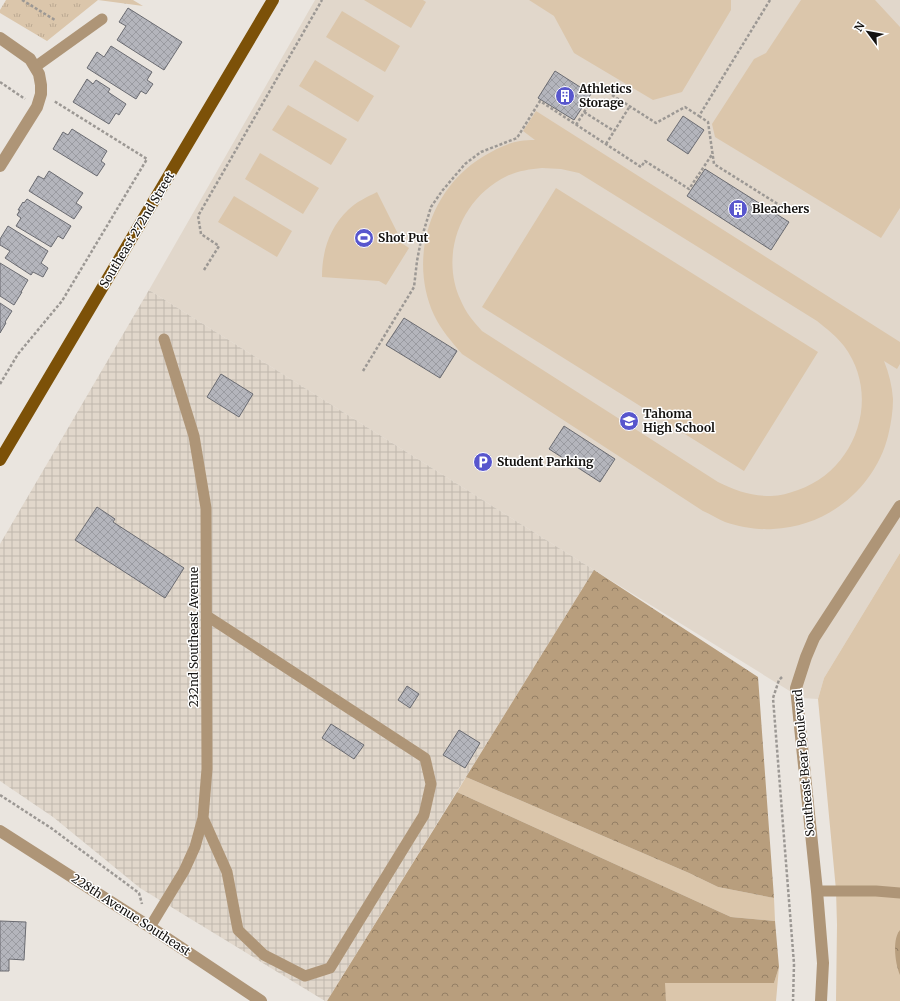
<svg xmlns="http://www.w3.org/2000/svg" width="900" height="1001" viewBox="0 0 900 1001" font-family="Merriweather,serif">
  <style>
    .built { fill: #e1d7cb }
    .industrial { fill: url(#industrial-grid) }
    .grass { fill: #dbc6ab; fill-rule: evenodd }
    .forest { fill: url(#forest-crowns) }
    .park { fill: url(#park-tufts) }
    .building { fill: url(#building-cross-hatch); stroke: #6a6b71 }
    .lines { fill: none; stroke-linecap: round; stroke-linejoin: round }
    .path { stroke: #9c9894; stroke-width: 2.5; stroke-dasharray: 3 2; stroke-linecap: butt }
    .lane { stroke: #ae9577; stroke-width: 11 }
    .street { stroke: #ae9577; stroke-width: 12 }
    .primary { stroke: #7c5108; stroke-width: 12 }
    .labels { text-anchor: middle; stroke-width: 3; stroke-linejoin: round; paint-order: stroke }
    .poi-label { font-size: 12px; font-weight: bold; fill: #141210; stroke: #fff; text-anchor: start }
    .street-label { font-size: 12px; fill: #141210; stroke: #fff }
  </style>
  <defs>
    <pattern id="industrial-grid" width="8" height="8" patternUnits="userSpaceOnUse"><rect width="8" height="8" fill="#e1d7cb"/><path d="M0 4h8M4 0v8" fill="none" stroke="#c0b8ad"/></pattern>
    <pattern id="forest-crowns" width="20" height="18" patternUnits="userSpaceOnUse"><rect width="20" height="18" fill="#b89e7d"/><path d="M2 6a3 3 0 1 1 6 0M12 15a3 3 0 1 1 6 0" fill="none" stroke="#947f65"/></pattern>
    <pattern id="park-tufts" width="24" height="20" patternUnits="userSpaceOnUse"><rect width="24" height="20" fill="#dbc6ab"/><path d="M3 7l-1-3M5 7V3M7 7l1-3M15 17l-1-3M17 17v-4M19 17l1-3" fill="none" stroke="#bba992"/></pattern>
    <pattern id="building-cross-hatch" width="8" height="8" patternUnits="userSpaceOnUse"><rect width="8" height="8" fill="#b4b5bc"/><path d="M0 0l8 8M0 8l8-8" fill="none" stroke="#9a9ba1"/></pattern>
  </defs>
  <rect width="100%" height="100%" fill="#eae5df"/>
  <path class="built" d="M315 0H900V553L824 678 818 699 801 698 594 570 149 290Z"/>
  <path class="industrial" d="M149 290 594 570 327 1001H325L140 888 53 817 0 781V544Z"/>
  <path class="grass" d="M364 0H423L426 2 411 28Z
    M529 0H731V10L682 92 653 100 574 53 554 16Z
    M801 0H875L900 27V208L881 238 715 137 712 124 754 59 766 53Z
    M342 11 400 46 385 72 326 37Z
    M315 60 374 96 358 122 299 86Z
    M288 105 347 139 331 165 272 130Z
    M536 111 900 342V364L897 369 884 361C889 373 892 386 893 399 893 411 891 424 888 436 875 488 827 527 773 529 757 530 740 527 725 522 718 519 710 514 703 511L462 354C452 342 441 330 434 315 408 258 430 188 484 156 494 150 507 143 520 141 525 140 530 140 535 140L523 131ZM542 168 561 169 579 173 817 321C827 329 836 336 844 346 882 397 856 470 798 490 789 493 780 496 771 496 751 496 736 491 718 482L482 331C474 322 466 313 461 301 439 255 461 198 507 176 518 171 530 169 542 168Z
    M260 153 319 188 303 214 245 179Z
    M556 188 818 352 744 471 482 307Z
    M377 192 403 244 409 248 386 285 379 281 322 277C322 252 329 228 348 210 356 202 367 197 377 192Z
    M234 196 292 231 277 257 218 222Z
    M900 553V1001H836L837 925 836 890 818 699 824 678Z
    M466 777 689 873 718 887 774 898 775 921 731 917 457 792Z
    M779 967 776 1001H666L664 983H774Z"/>
  <path class="forest" d="M594 570 758 677 774 898 718 887 689 873 466 777Z
    M457 792 731 917 775 921 779 967 774 983H665L666 1001H327Z
    M900 930V975C895 964 892 939 900 930Z"/>
  <path class="park" d="M6 0H133L143 6 98 0 47 41 0 13V10Z"/>
  <path class="building" d="M128 8 182 42 164 70 117 40 126 26 119 22Z
    M111 46 152 72 147 80 153 84 146 94 141 91 136 99 87 68 97 52 104 57Z
    M555 71 591 94 574 120 538 98Z
    M87 79 93 84 96 80 110 89 108 92 126 104 119 115 116 113 109 124 73 102Z
    M683 116 704 130 688 154 667 140Z
    M72 129 107 151 101 161 105 164 97 176 53 149 63 132 68 135Z
    M705 169 789 222 771 250 687 196Z
    M49 171 83 193 76 203 82 207 74 219 29 191 38 176 44 179Z
    M27 199 71 226 63 239 58 236 51 247 16 226 21 218 17 215 20 210H18L23 202 24 203Z
    M8 226 48 251 41 263 48 268 43 277 33 272 31 275 5 258 10 251 0 245V239Z
    M0 263 28 280 21 292H22L14 305 0 296Z
    M0 303 12 311 5 322 6 323 0 333Z
    M404 318 457 351 440 378 386 345Z
    M221 374 253 394 239 417 207 397Z
    M564 426 615 459 600 482 549 449Z
    M97 507 115 519 113 522 184 568 165 598 75 540Z
    M407 686 419 694 410 708 398 700Z
    M331 724 364 745 354 759 322 738Z
    M459 730 480 743 465 768 443 755Z
    M0 921 26 922 24 960 9 959V971H0Z"/>
  <g class="lines">
    <path class="path" d="M22 0 55 20
      M0 82 25 99
      M612 95 656 123 685 107 699 116 770 0
      M584 112 614 131
      M699 116 708 122 714 164 792 213
      M576 125 591 101
      M606 144 630 106
      M204 270 219 246 201 234 198 216 322 0
      M363 371 414 287 417 261 421 240 431 207 442 191 465 164 481 152 517 138 540 101 641 167 645 161 689 189 713 153
      M0 384 18 354 62 301 147 159 54 101
      M782 677 779 680 773 698 794 964 793 1001
      M0 795 51 828 139 893 142 904"/>
    <path class="lane" d="M35 67 102 19
      M203 818 227 872 238 930 264 955 305 976 330 968 424 815 431 784 425 758 207 616
      M817 891H876L900 893
      M150 927 184 871 195 847 203 818 207 769 206 508 194 436 164 339"/>
    <path class="street" d="M0 38 30 59 39 74 41 85V94L37 107 0 166
      M0 831 150 927 261 1001
      M821 1001 823 963 817 891 796 688 806 657 814 638 900 506"/>
    <path class="primary" d="M0 460 273 0"/>
  </g>
  <defs>
    <symbol id="building-disc" viewBox="-11 -11 22 22"><circle r="9.5" fill="#5856cd" stroke="#fff"/><path d="M-4-6H4V6H1V3H-1V6H-4ZM-2.5-4.3h1.7v1.8h-1.7ZM.8-4.3h1.7v1.8H.8ZM-2.5-1h1.7V.8h-1.7ZM.8-1h1.7V.8H.8Z" fill="#fff"/></symbol>
    <symbol id="stadium-disc" viewBox="-11 -11 22 22"><circle r="9.5" fill="#5856cd" stroke="#fff"/><path d="M0-5a6.5 5 0 1 0 0 10a6.5 5 0 1 0 0-10ZM-3.5-1.8h7v3.6h-7Z" fill="#fff"/></symbol>
    <symbol id="school-disc" viewBox="-11 -11 22 22"><circle r="9.5" fill="#5856cd" stroke="#fff"/><path d="M0-5L7-2L0 1L-7-2ZM-4 1L0 2.5L4 1V4Q0 6-4 4Z" fill="#fff"/></symbol>
    <symbol id="parking-disc" viewBox="-11 -11 22 22"><circle r="9.5" fill="#5856cd" stroke="#fff"/><path d="M-3.5-5.5H1a3.5 3.5 0 0 1 0 7H-1V5.5H-3.5ZM-1-3.4V-.6H.8a1.4 1.4 0 0 0 0-2.8Z" fill="#fff"/></symbol>
  </defs>
  <g fill-rule="evenodd">
    <use href="#building-disc" x="554" y="85" width="22" height="22"/>
    <use href="#building-disc" x="727" y="198" width="22" height="22"/>
    <use href="#stadium-disc" x="353" y="227" width="22" height="22"/>
    <use href="#school-disc" x="618" y="410" width="22" height="22"/>
    <use href="#parking-disc" x="472" y="451" width="22" height="22"/>
  </g>
  <g class="labels">
    <g class="poi-label">
      <text x="579" y="93">Athletics<tspan x="579" dy="14">Storage</tspan></text>
      <text x="752" y="213">Bleachers</text>
      <text x="378" y="242">Shot Put</text>
      <text x="643" y="418">Tahoma<tspan x="643" dy="14">High School</tspan></text>
      <text x="497" y="466">Student Parking</text>
    </g>
    <g class="street-label">
      <text transform="translate(137 230) rotate(-59)" y="4">Southeast 272nd Street</text>
      <text transform="translate(194 637) rotate(-90)" y="4">232nd Southeast Avenue</text>
      <text transform="translate(804 763) rotate(-95)" y="4">Southeast Bear Boulevard</text>
      <text transform="translate(131 915) rotate(33)" y="4">228th Avenue Southeast</text>
    </g>
  </g>
  <g transform="translate(868 32) rotate(302)" stroke="#ffffff" stroke-width="3" paint-order="stroke">
  <path d="M0-3L7 15L0 10L-7 15Z" fill="#141210"/>
  <text y="-6" font-size="11" font-weight="bold" text-anchor="middle" fill="#141210">N</text>
  </g>
</svg>
